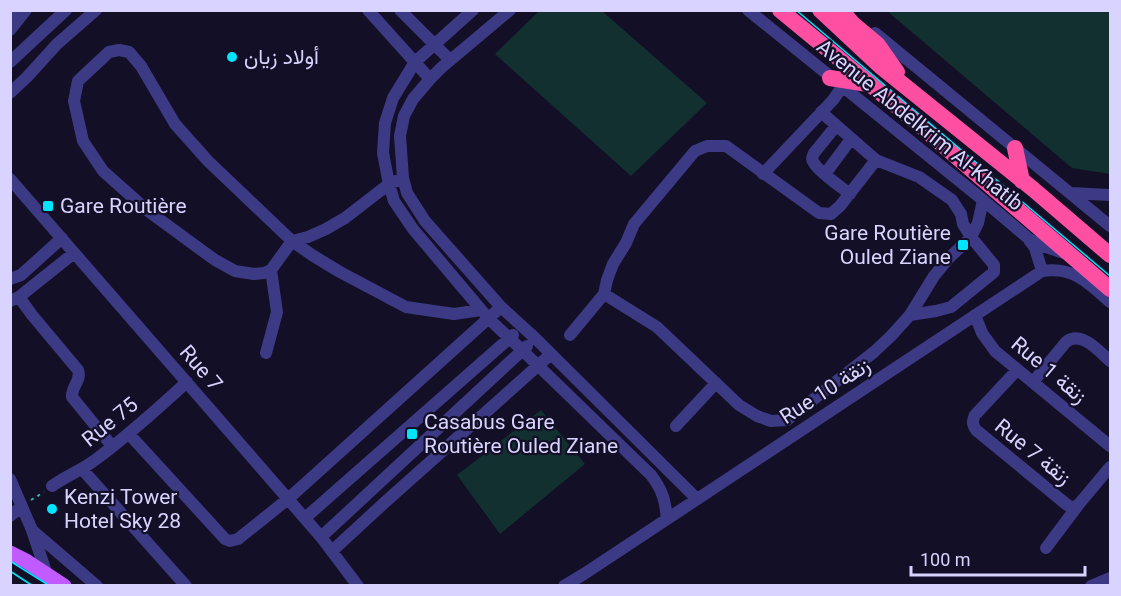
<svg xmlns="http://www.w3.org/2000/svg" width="1121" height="596" viewBox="0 0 1121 596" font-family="Roboto,Vazirmatn,sans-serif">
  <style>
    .green { fill: #12302f }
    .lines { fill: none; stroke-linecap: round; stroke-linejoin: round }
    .path { stroke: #2fb8b0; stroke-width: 2; stroke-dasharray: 3 4.5; stroke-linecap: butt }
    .minor { stroke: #3d3a85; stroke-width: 12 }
    .major { stroke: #c25bff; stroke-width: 15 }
    .highway { stroke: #ff4fa3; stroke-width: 16 }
    .tram { stroke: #00e5ff; stroke-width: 1.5 }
    .poi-dot { fill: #00e5ff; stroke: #130f26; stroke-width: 2 }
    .labels { text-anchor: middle; stroke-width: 4.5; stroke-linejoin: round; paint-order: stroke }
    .poi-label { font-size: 21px; fill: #d9d4ff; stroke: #130f26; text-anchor: start }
    .street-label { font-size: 21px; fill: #d9d4ff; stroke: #130f26 }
  </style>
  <rect width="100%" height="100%" fill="#130f26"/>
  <path class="green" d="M539 11H602L707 103 631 176 495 54Z
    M887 11H1110V174L1072 168Z
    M541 410 585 464 500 534 457 475Z"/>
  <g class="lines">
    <path class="path" d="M31 500 44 492"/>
    <path class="minor" d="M368 10 430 79
      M400 10 450 60
      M473 10 415 62 393 98 385 123 383 153 389 184 394 201 413 229 489 319 522 350 651 475C663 491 665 500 667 519
      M510 10 441 68 430 79 413 99 404 116 400 136 403 178 407 193 425 221 501 307 535 338 697 499
      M748 10 983 200 1029 239 1043 246 1064 253
      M10 12 12 10
      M10 30 26 10
      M875 33 1110 226
      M10 62 66 10
      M10 93 27 77 57 44 96 10
      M821 112 876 160 919 177 952 200 961 214 963 224 971 237 994 265V272L951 307 936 311 910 315
      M836 126 814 153C812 158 811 159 814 163 819 172 841 187 850 194
      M763 174 833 100 842 87
      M825 174 851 139
      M403 178 389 184 345 218 326 229 308 237 292 241 271 270 264 273 254 274 235 271 215 260 148 211 103 171 83 141 74 101 78 81 109 52 119 50 129 52 141 66 175 124 208 161 292 241 312 255 340 272 406 307 454 314 481 310
      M10 179 321 537 358 586
      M1071 193 1110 195
      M1029 240 1035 248 1042 271
      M10 279 21 275 62 238
      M604 294 657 327 739 405 757 416 771 421 787 420 874 352 891 336 910 315 934 276 948 259 971 237 978 223 983 200
      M19 297 32 315 78 370C82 381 71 386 72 397L112 446
      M10 301 19 297 74 253
      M975 315 982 333 995 351 1110 446
      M570 335 604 294 607 280 613 264 626 243 634 224 695 151 707 146H726L819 213 831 214 840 206 876 160
      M266 353 277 312 271 270
      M1017 370 975 415C972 421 972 424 976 430L1066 504C1071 508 1074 508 1079 504
      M1033 382 1066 342C1081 330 1099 351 1110 361
      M676 426 716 383
      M129 434 225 539 230 541 238 539 288 499 501 307
      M82 469 186 586
      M10 479 32 530 47 575
      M52 486C66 476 82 470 95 460 128 436 157 409 187 382
      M10 516 21 507
      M305 518 513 335
      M33 531 97 586
      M321 537 527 346
      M1046 548 1079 504 1110 467
      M332 551 383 504 551 354
      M564 586 584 574 1042 271C1073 266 1089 283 1110 302
      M1091 586 1110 578"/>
    <path class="major" d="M10 553 26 561 64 586"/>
    <path class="highway" d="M780 10 922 127 1110 289
      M820 10 880 66 1033 189 1110 255
      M841 10 853 24 878 45 897 72
      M830 78 868 84
      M1015 148 1022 181"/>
    <path class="tram" d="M796 10 1110 276
      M10 561 50 586
      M10 571 33 586"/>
  </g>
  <g class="poi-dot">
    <circle cx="232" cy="57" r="6"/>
    <rect x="42" y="200" width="12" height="12" rx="3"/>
    <rect x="957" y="239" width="12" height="12" rx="3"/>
    <rect x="406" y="428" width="12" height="12" rx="3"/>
    <circle cx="52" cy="509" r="6"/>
  </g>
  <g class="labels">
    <g class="poi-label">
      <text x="244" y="64">أولاد زيان</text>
      <text x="60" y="213">Gare Routière</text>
      <text x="951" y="240" text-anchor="end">Gare Routière<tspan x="951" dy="24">Ouled Ziane</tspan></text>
      <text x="424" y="429">Casabus Gare<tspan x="424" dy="24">Routière Ouled Ziane</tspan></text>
      <text x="64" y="504">Kenzi Tower<tspan x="64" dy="24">Hotel Sky 28</tspan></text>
    </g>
    <g class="street-label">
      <text transform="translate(920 125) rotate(39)" y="7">Avenue Abdelkrim Al-Khatib</text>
      <text transform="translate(201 368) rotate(49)" y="7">Rue 7</text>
      <text transform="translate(1049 370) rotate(40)" y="7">Rue 1 زنقة</text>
      <text transform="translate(825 391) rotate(-33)" y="7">Rue 10 زنقة</text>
      <text transform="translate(110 422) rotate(-39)" y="7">Rue 75</text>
      <text transform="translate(1033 452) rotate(39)" y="7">Rue 7 زنقة</text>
    </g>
  </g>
  <rect width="1121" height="596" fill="none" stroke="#d9d4ff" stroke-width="24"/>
  <path d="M911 566v9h174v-9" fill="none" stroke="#d9d4ff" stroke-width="3"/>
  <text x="920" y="566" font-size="18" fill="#d9d4ff" stroke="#130f26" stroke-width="4.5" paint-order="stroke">100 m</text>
</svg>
